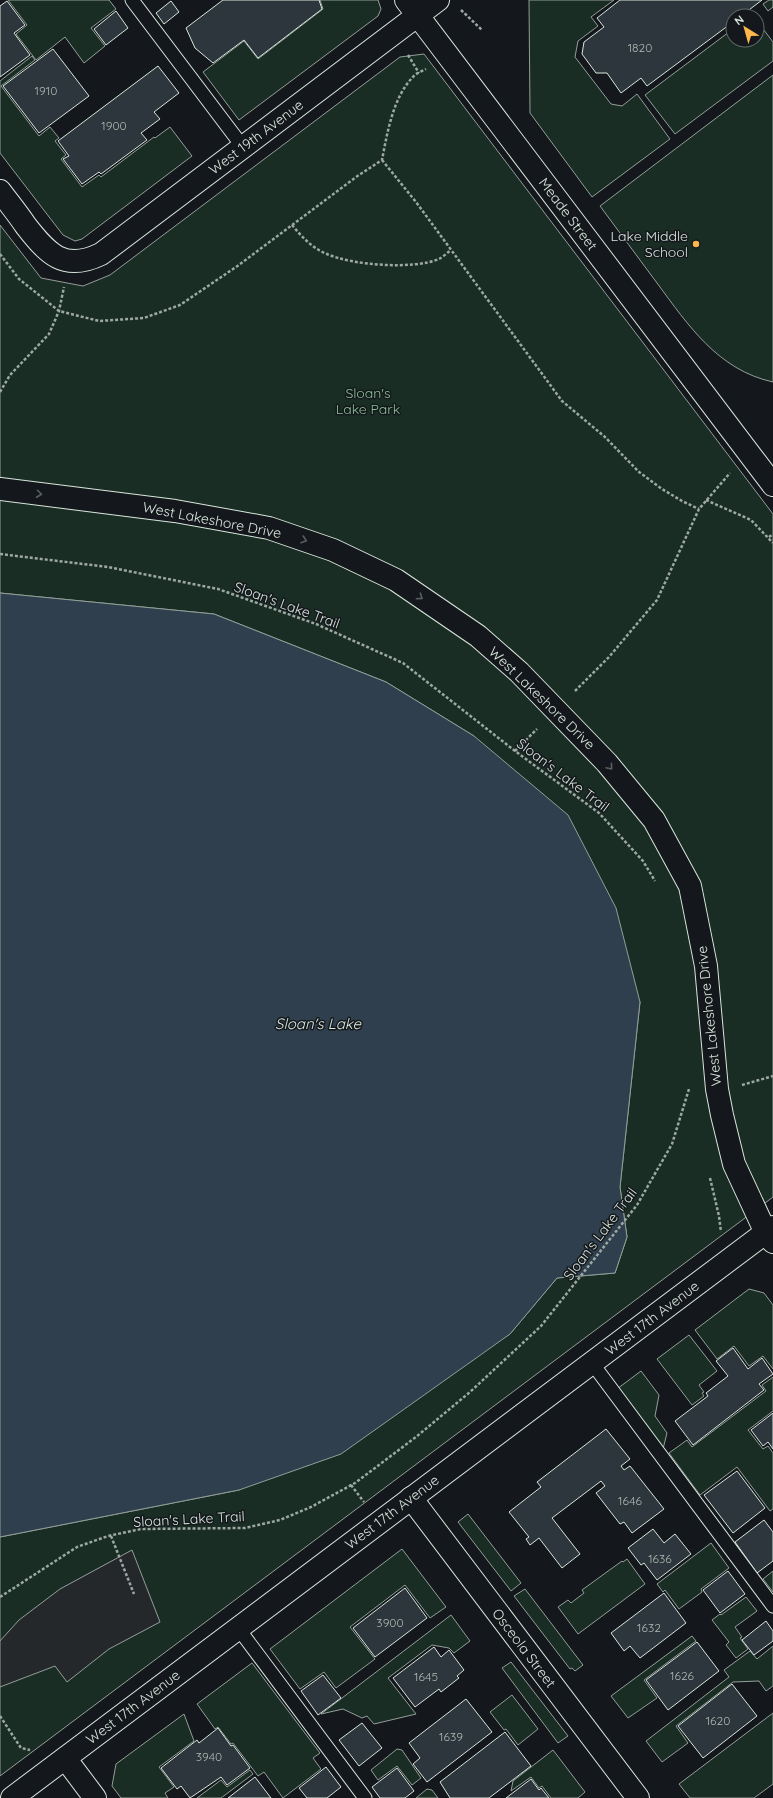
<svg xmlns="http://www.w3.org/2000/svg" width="773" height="1798" viewBox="0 0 773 1798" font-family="Quicksand,sans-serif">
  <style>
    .green { fill: #1a2d24; stroke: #939e99 }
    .parking { fill: #24282b; stroke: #939e99 }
    .water { fill: #2f3f4d; stroke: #939e99 }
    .building { fill: #2c363c; stroke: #d8e6dc }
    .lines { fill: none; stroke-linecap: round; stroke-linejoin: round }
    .service-casing { stroke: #d8e6dc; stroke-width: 15 }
    .minor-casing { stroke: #d8e6dc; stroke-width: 24 }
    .tertiary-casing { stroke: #d8e6dc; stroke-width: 24 }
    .path { stroke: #9da8a2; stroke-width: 2.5; stroke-dasharray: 3 2; stroke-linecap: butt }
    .service { stroke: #14181c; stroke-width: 13 }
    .minor { stroke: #14181c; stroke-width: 22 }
    .tertiary { stroke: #14181c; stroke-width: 22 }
    .oneway { stroke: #59605f }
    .poi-dot { fill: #ffb74d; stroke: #14181c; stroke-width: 1.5 }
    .labels { text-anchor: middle; stroke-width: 3; stroke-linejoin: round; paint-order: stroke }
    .number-label { font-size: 12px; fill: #adbab4 }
    .street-label { font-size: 14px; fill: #d8e6dc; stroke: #14181c }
    .poi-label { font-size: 14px; fill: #d8e6dc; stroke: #14181c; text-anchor: end }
    .park-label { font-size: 14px; fill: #8ac095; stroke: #14181c }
    .water-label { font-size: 15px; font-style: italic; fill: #d8e6dc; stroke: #14181c }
  </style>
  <rect width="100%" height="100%" fill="#14181c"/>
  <path class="green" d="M8 0H109L116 9 91 28 105 46 84 63 65 37 36 60 16 34 27 25Z
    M320 0H378L381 9 378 16 239 120 203 72 244 41 258 59 323 9Z
    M529 0H614L591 17 598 26 578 41 575 57 611 104 622 106 637 94 670 139 592 197 530 113Z
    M769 0H773V7L768 11 763 4Z
    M757 21 773 42V61L675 134 645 95 733 29V40H757Z
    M424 54 773 514V1197L0 1776V1537L239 1490 510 1334 557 1278 615 1273 627 1237 620 1187 640 1002 474 736 386 682 214 614 0 593V225L41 278 83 286 110 275 400 57Z
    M32 56 35 60 1 86 39 136 50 127 59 138 55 141 66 155 61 159 82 187 99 175 101 177 154 137 155 138 170 127 192 156 82 239 75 241 63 235 0 153V81Z
    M773 75V382C718 370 688 325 657 283 638 257 619 232 600 206Z
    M749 1289 764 1293 773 1305V1369L763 1356 749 1366 734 1346 717 1359 695 1330Z
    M689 1335 717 1371 699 1385 704 1392 702 1393 704 1396 692 1405 657 1359Z
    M641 1371 659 1395 655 1416 667 1433 663 1449 617 1389Z
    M773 1377V1411L748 1430 763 1449 768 1446 773 1453V1509L770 1511 737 1467 700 1495 669 1453 687 1440 692 1447 766 1391 762 1385Z
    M468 1514 521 1583 511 1591 458 1522Z
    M711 1543 729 1568 701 1589 702 1592 679 1609 665 1590 663 1592 657 1584Z
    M402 1549 446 1607 430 1618 405 1585 350 1627 375 1659 336 1688 324 1672 300 1689 270 1649Z
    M627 1559 645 1584 578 1634 558 1607 568 1600 571 1603 584 1593 582 1590 622 1561 623 1562Z
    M773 1571V1592L763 1579Z
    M525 1589 583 1665 575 1671 572 1668 570 1669 514 1596Z
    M746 1597 757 1611 735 1627 742 1637 740 1638 748 1649 736 1658 726 1645 729 1642 712 1620 720 1614 721 1615Z
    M451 1615 470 1641 454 1653 449 1648 432 1645 388 1678 416 1714 374 1724 367 1716 362 1718 343 1709 321 1714Z
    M692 1636 696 1641 644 1680 657 1698 628 1718 611 1696Z
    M773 1646V1686L766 1691 759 1681 733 1682 676 1726 688 1743 662 1762 646 1741 729 1677 724 1670 750 1651 757 1659Z
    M511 1662 568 1736 558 1743 502 1668Z
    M252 1663 320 1753 313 1758 321 1769 283 1798 264 1772 258 1776 233 1743 231 1744 218 1727 215 1729 197 1704Z
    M512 1695 538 1729 518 1745 506 1729 504 1730 490 1712Z
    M773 1713V1784L754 1798H690L679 1784Z
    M184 1714 194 1741 159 1767 174 1787 165 1793 168 1798H121L112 1786 116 1764Z
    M397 1749 402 1750 421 1778 412 1785 397 1766 378 1780 371 1770Z
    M553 1750 585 1792 578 1798H551L542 1786 539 1788 531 1777 511 1791 513 1781Z
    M250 1770 253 1774 221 1798H197L221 1780 227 1787Z
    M427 1789 432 1790 438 1798H416Z"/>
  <path class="parking" d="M132 1550 160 1622 109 1649 67 1682 55 1666 0 1687V1641L19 1620 60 1589Z"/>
  <path class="water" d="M0 593 214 614 386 682 474 736 568 815 616 908 640 1002 620 1187 627 1237 615 1273 557 1278 510 1334 341 1454 239 1490 0 1537Z"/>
  <path class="building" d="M223 0H319L322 9 258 58 244 40 213 63 195 48 186 28Z
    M620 0H762L741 16H733V22L647 86 641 78 621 93 607 73H596L582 54 584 42 604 27 597 18Z
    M7 1 25 25 14 33 30 55 0 77V6Z
    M171 1 179 12 164 24 156 13Z
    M116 11 128 28 106 45 94 29Z
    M53 49 89 96 39 133 3 86Z
    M158 66 179 93 154 112 160 119 141 133 147 140 101 174 99 172 82 184 63 159 69 156 58 141Z
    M733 1348 748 1369 762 1358 773 1374 759 1384 764 1390 693 1445 675 1421 708 1396 706 1393 728 1376 716 1361Z
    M773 1413V1449L768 1442 763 1446 751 1430Z
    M606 1429 630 1459 621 1466 624 1470 630 1466 664 1509 632 1533 624 1522 620 1524 596 1493 605 1486 601 1481 552 1518 580 1554 562 1568 539 1538 530 1545 526 1539 529 1537 509 1512 541 1487 537 1482Z
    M737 1471 765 1508 733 1533 704 1495Z
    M764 1520 773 1532V1561L757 1573 735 1542Z
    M653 1529 664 1543 675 1534 691 1554 657 1580 644 1563 641 1565 628 1548Z
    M728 1571 745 1594 720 1613 703 1590Z
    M405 1588 427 1618 375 1657 353 1628Z
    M664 1593 686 1623 640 1658 630 1646 624 1651 611 1633Z
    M766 1621 773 1631V1641L754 1655 742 1640Z
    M697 1642 719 1671 668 1710 646 1680Z
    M434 1647 441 1657 449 1650 464 1670 457 1676 459 1678 441 1692 439 1689 415 1707 393 1678Z
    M323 1675 341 1698 318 1715 301 1691Z
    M732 1684 757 1716 703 1758 678 1726Z
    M466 1699 492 1732 427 1782 413 1764 420 1758 409 1743Z
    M362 1723 382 1748 359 1766 339 1740Z
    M218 1728 231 1746 233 1745 250 1768 227 1785 221 1777 190 1798 181 1786 177 1789 161 1768 197 1740 199 1743Z
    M505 1732 531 1766 489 1798H450L440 1782Z
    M326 1767 341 1787 327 1798H307L299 1788Z
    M397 1768 414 1791 405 1798H380L372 1787Z
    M255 1777 271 1798H228Z
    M531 1779 539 1790 541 1788 549 1798H506Z"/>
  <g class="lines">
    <defs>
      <path id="service" d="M132 0 243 147
        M592 1363 773 1606
        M238 1628 365 1798"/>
      <path id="minor" d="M406 0 773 485
        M0 191C9 203 18 214 26 226 48 254 64 272 101 254L438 0
        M0 489 175 511 269 528 333 550 396 580 478 636 519 672 607 763 654 820 690 886 706 966 717 1089 722 1115 734 1164 766 1233 773 1242
        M411 1498 638 1798"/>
      <path id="tertiary" d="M65 1758 95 1798
        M12 1798 773 1227"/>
    </defs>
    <use href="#service" class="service-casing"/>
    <use href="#minor" class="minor-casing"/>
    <use href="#tertiary" class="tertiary-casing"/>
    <path class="path" d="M461 10 482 30
      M408 55 419 73
      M382 160 416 202 562 401 605 437 639 472 662 489 682 501 699 509
      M292 225C302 237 312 248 327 254 351 265 413 270 439 259 443 257 447 253 451 250
      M0 254 19 279 59 311 99 321 144 318 180 305 236 267 356 177 382 160C387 134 393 97 413 77 416 73 422 71 426 69
      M0 392 10 375 49 334 59 311 64 287
      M706 500 751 520 773 543
      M769 537 773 534
      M0 554 108 567 218 589 316 624 403 663 515 751 599 813 643 861 655 881
      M575 691 609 657 657 600 699 509 730 473
      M515 751 537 729
      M742 1085 773 1076
      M710 1178 719 1216 721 1232
      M351 1485 364 1502
      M111 1536 134 1594
      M0 1597 77 1547 108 1536 141 1529 245 1528 280 1520 311 1507 355 1483 416 1437 470 1392 541 1326 637 1205 672 1144 689 1089
      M0 1716 21 1748 30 1750"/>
    <use href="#service" class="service"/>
    <use href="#minor" class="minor"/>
    <use href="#tertiary" class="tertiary"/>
  </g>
  <defs><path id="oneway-chevron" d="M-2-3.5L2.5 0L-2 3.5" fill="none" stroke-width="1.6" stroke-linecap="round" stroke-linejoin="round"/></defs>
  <g class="oneway">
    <use href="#oneway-chevron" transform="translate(39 494) rotate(7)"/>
    <use href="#oneway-chevron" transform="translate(304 540) rotate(19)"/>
    <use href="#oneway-chevron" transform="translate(420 597) rotate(34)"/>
    <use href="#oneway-chevron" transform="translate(610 767) rotate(50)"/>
  </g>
  <circle class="poi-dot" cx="696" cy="244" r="4"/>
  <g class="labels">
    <g class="number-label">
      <text x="640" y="52">1820</text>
      <text x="46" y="95">1910</text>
      <text x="114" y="130">1900</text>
      <text x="630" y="1505">1646</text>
      <text x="660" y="1563">1636</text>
      <text x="390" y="1627">3900</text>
      <text x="649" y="1632">1632</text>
      <text x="682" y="1680">1626</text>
      <text x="426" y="1681">1645</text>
      <text x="718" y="1725">1620</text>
      <text x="451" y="1741">1639</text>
      <text x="209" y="1761">3940</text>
    </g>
    <g class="street-label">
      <text transform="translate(256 137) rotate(-37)" y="5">West 19th Avenue</text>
      <text transform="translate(568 214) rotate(53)" y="5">Meade Street</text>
      <text transform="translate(212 520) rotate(11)" y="5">West Lakeshore Drive</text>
      <text transform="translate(287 605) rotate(20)" y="5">Sloan's Lake Trail</text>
      <text transform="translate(542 698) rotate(44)" y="5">West Lakeshore Drive</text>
      <text transform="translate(563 775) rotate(37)" y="5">Sloan's Lake Trail</text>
      <text transform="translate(709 1016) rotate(-96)" y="5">West Lakeshore Drive</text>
      <text transform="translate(600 1234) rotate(-53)" y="5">Sloan's Lake Trail</text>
      <text transform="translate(652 1318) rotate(-37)" y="5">West 17th Avenue</text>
      <text transform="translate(392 1512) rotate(-37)" y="5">West 17th Avenue</text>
      <text transform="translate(189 1519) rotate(-3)" y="5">Sloan's Lake Trail</text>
      <text transform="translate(524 1648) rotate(53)" y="5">Osceola Street</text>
      <text transform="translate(133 1707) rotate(-37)" y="5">West 17th Avenue</text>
    </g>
    <g class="poi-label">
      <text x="688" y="241">Lake Middle<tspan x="688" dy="16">School</tspan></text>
    </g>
    <g class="park-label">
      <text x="368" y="398">Sloan's<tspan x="368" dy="16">Lake Park</tspan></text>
    </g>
    <g class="water-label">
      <text x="318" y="1029">Sloan's Lake</text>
    </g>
  </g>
  <g transform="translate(745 28) rotate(323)"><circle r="19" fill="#14181c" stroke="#626a69"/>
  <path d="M0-3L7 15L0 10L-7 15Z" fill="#ffb74d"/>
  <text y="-6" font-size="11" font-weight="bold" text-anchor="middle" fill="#d8e6dc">N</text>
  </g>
</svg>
